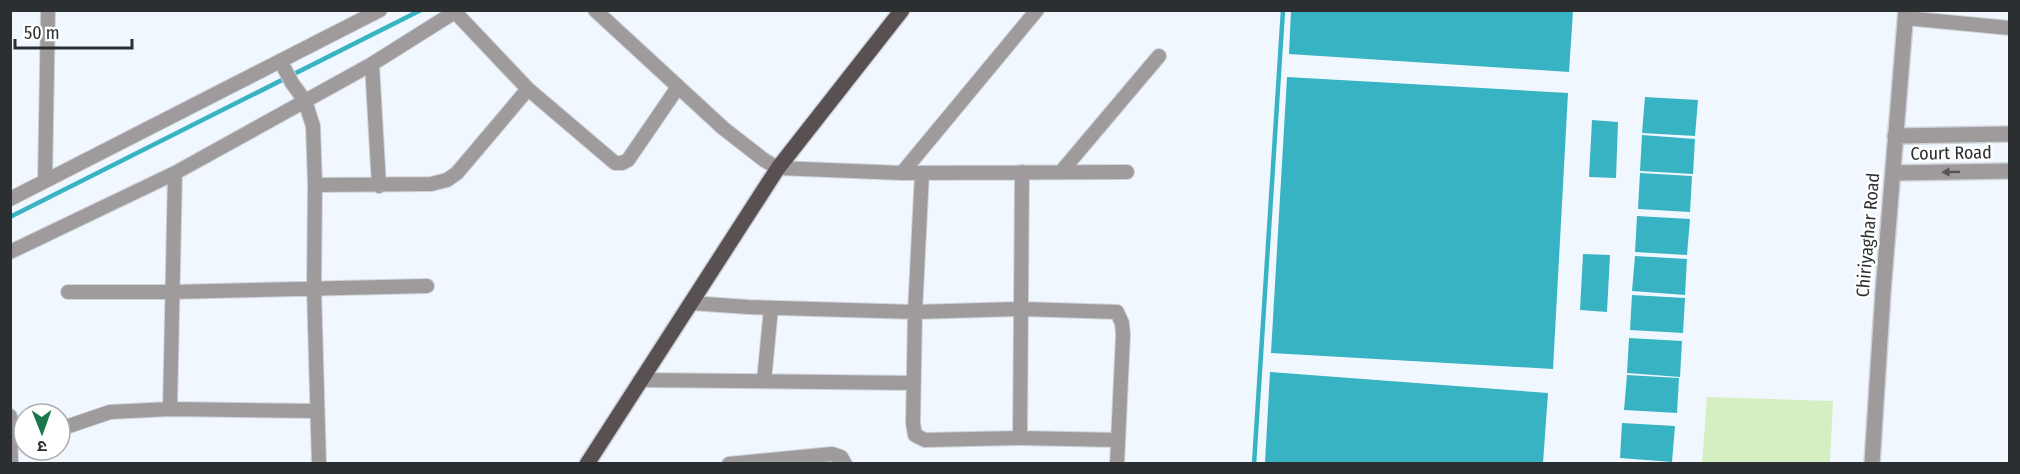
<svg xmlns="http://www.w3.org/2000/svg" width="2020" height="474" viewBox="0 0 2020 474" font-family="'Fira Sans Condensed','Noto Sans Devanagari',sans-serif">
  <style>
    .green { fill: #d6efc2 }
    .water { fill: #38b3c3 }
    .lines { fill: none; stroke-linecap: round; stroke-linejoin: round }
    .stream { stroke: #38b3c3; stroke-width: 4.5 }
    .minor-casing { stroke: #ced3d9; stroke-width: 16 }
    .tertiary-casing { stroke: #ced3d9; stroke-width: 18 }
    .primary-casing { stroke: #ced3d9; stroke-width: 18 }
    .minor { stroke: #9f9a9b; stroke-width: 14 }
    .tertiary { stroke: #9f9a9b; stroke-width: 15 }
    .primary { stroke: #595052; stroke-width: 15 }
    .oneway { fill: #545457 }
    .labels { text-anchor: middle; stroke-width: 4.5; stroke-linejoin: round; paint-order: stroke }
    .street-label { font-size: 18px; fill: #2c2f32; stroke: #fff }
  </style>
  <rect width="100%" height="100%" fill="#f1f7fe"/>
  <path class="green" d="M1707 397 1833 401 1830 463H1702Z"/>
  <path class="water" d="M1291 11H1573L1569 72 1289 54Z
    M1287 77 1568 93 1553 369 1271 353Z
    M1645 97 1698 100 1695 136 1642 133Z
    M1592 120 1618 122 1616 178 1589 177Z
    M1642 135 1695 139 1693 174 1640 171Z
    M1640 173 1692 176 1690 212 1638 209Z
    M1637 216 1690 219 1687 255 1635 252Z
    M1583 254 1610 255 1607 312 1580 310Z
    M1635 256 1687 259 1685 295 1632 291Z
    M1632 295 1685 298 1683 333 1630 330Z
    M1629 338 1682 341 1680 377 1627 373Z
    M1270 372 1548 393 1543 463H1265Z
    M1627 375 1679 378 1677 413 1624 410Z
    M1622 423 1675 426 1672 462 1620 458Z"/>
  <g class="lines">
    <path class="stream" d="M10 217 421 10
      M1254 464 1283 10"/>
    <defs>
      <path id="minor" d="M595 10 723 128 764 160 778 168 902 173 1127 172
        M455 12 528 89 615 163H622L628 160 678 87
        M1905 18 2010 28
        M281 62 292 83 305 101 313 126 315 185 314 289 319 464
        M372 64 379 186
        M1061 172 1159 56
        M902 173 1037 10
        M922 173 915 312 913 423 915 435 925 440 1020 438 1117 440
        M45 181 48 10
        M315 185 431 184 447 180 457 173 528 89
        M10 199 380 10
        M10 252 175 173 372 64 458 10
        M68 292H172L427 286
        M691 303 748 307 915 312 1022 309 1117 312 1122 323 1123 335 1117 464
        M640 380 913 383
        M764 381 771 308
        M170 409 175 173
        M10 416 11 464
        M60 429 110 412 170 409 316 411
        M1020 438 1022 172
        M729 464 832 454 841 457 845 464"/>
      <path id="tertiary" d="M1895 136 2010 134
        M1893 173 2010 171
        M1872 464 1883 292 1906 10"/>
      <path id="primary" d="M587 464 778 168 902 10"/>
    </defs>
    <use href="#minor" class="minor-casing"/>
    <use href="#tertiary" class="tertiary-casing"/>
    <use href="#primary" class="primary-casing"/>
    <use href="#minor" class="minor"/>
    <use href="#tertiary" class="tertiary"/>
    <use href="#primary" class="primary"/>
  </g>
  <defs><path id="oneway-solid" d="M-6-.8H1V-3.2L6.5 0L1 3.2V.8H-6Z" transform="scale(1.5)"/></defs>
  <use class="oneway" href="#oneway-solid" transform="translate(1951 172) rotate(179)"/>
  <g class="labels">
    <g class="street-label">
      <text transform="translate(1951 153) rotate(-1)" y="6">Court Road</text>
      <text transform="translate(1868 235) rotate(-85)" y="6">Chiriyaghar Road</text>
    </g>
  </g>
  <rect width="2020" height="474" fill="none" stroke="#2c2f32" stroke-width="24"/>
  <g transform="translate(42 432) rotate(179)"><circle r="28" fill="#ffffff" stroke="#abacad" stroke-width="1.5"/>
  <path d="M0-4.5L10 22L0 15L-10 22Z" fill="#1a764b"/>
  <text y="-9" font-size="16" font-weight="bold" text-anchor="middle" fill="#2c2f32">उ</text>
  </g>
  <path d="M15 39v9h117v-9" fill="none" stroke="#2c2f32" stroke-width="3"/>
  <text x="24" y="39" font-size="18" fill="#2c2f32" stroke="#ffffff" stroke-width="4.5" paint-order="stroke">50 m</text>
</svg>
